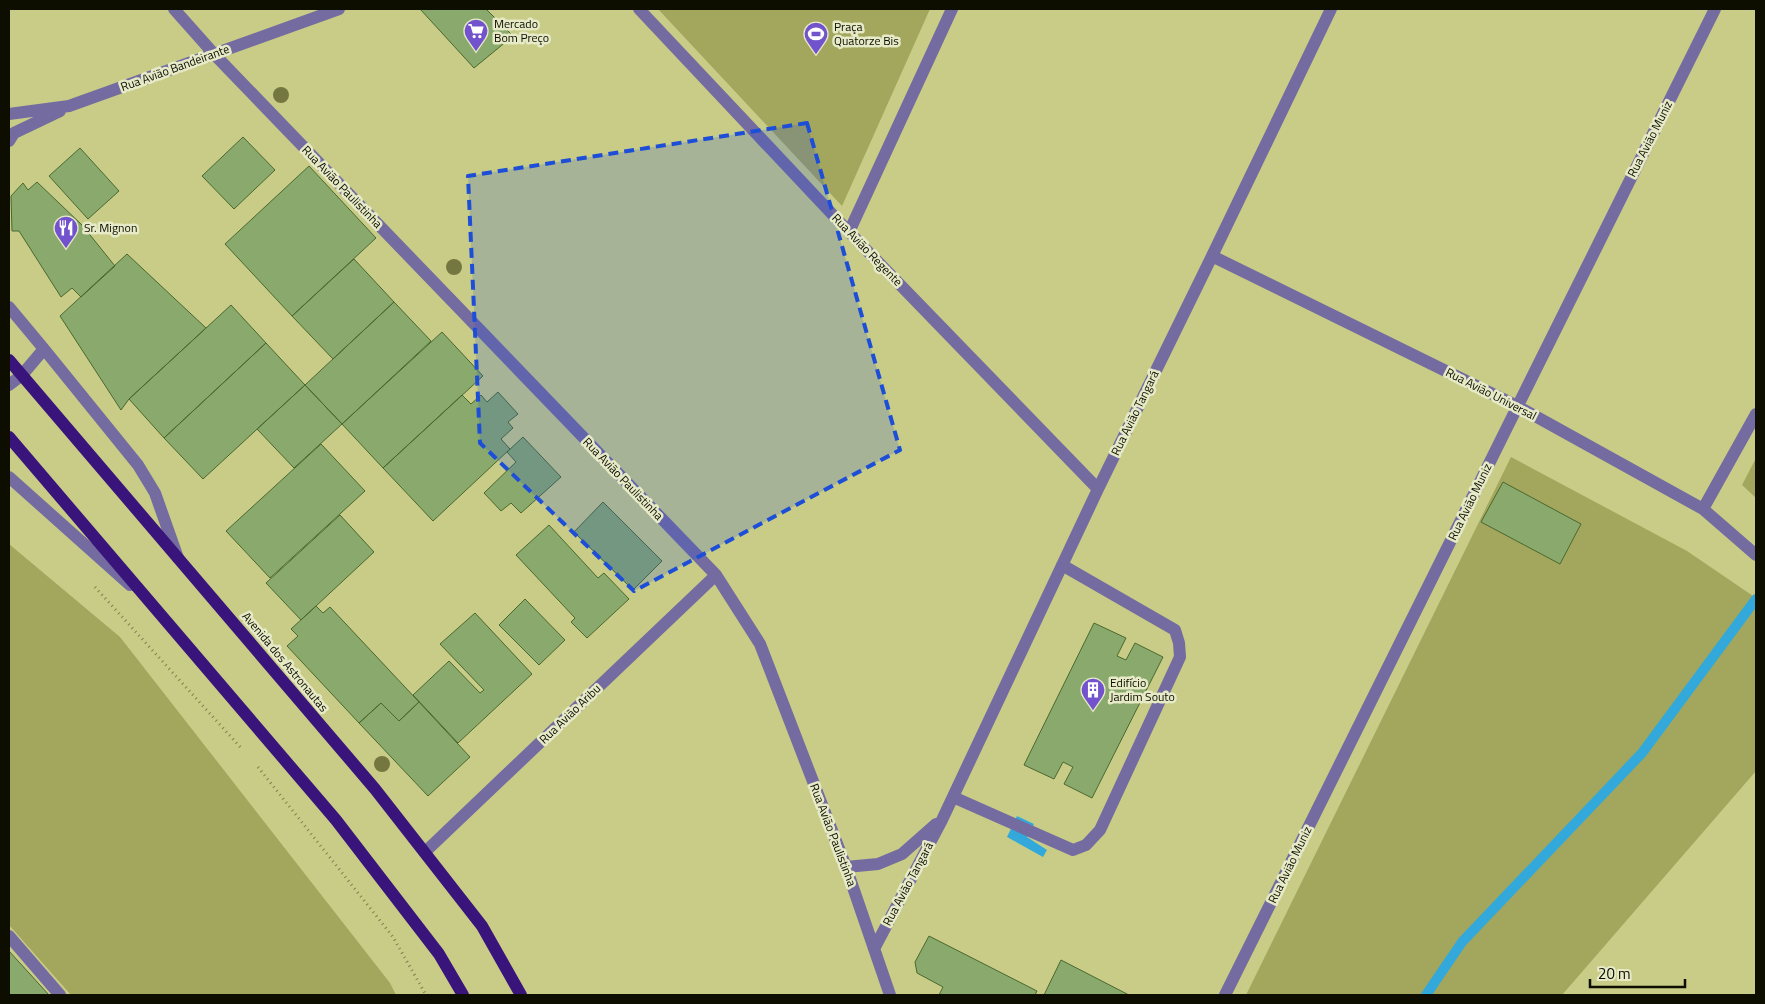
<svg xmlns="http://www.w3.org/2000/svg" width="1765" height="1004" viewBox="0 0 1765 1004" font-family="'Titillium Web',sans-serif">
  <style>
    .green { fill: #a3a65d }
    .water { fill: #32a9da }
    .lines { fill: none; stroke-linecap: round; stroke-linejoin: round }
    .stream { stroke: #32a9da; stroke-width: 10 }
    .building { fill: #8aa96d; stroke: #4b682e }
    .path { stroke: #7e8151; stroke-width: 3; stroke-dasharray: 1 4; stroke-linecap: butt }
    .minor { stroke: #746ba1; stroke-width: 12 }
    .major { stroke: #39147b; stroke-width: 12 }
    .tree { fill: #757740 }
    .marked { fill: #1d4ed8; fill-opacity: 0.2; stroke: #1d4ed8; stroke-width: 4; stroke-dasharray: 10 6; stroke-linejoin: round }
    .labels { text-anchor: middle; stroke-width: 5; stroke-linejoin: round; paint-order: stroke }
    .poi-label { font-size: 12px; fill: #0d0d00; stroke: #e7eac7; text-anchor: start }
    .street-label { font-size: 12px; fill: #0d0d00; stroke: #e7eac7 }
  </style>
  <rect width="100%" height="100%" fill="#c8cc86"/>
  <path class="green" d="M658 9H930L842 206Z
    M1511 457 1687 551 1756 598V771L1562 995H1246Z
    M1756 458V498L1742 485Z
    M9 544 120 637 390 983 396 995H71L9 925Z"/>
  <path class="water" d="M1017 816 1034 824 1027 837 1047 850 1043 857 1007 837Z"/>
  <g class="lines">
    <path class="stream" d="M1426 995 1462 942 1642 753 1756 599"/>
  </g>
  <path class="building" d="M420 9H486L513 36 474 68Z
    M243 137 275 170 234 209 202 176Z
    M80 148 119 191 88 219 49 176Z
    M309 166 376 238 292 316 225 244Z
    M37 182 82 225 115 266 81 297 72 288 61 297 19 231H12L11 196 23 183 28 190Z
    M127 254 206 328 129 399 121 410 60 316Z
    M354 259 394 302 333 359 292 316Z
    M394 302 431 341 342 424 305 385Z
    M231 305 266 343 164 438 129 399Z
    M442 332 483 376 383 468 342 424Z
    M266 343 305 385 203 479 164 438Z
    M305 385 342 424 294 468 257 429Z
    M498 392 518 414 508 422 513 428 501 439 510 449 433 521 383 468 462 395 471 404 481 395 487 402Z
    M523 437 561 477 521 513 511 503 501 511 484 493 516 462 507 452Z
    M321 444 365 491 270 578 226 531Z
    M1503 482 1581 524 1560 564 1481 522Z
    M603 502 662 561 633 590 574 532Z
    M340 515 374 552 301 620 266 583Z
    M549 525 598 578 604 573 629 599 587 638 571 622 575 618 516 555Z
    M525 599 565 640 539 665 499 625Z
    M316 606 323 613 330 607 419 702 399 721 381 703 359 723 287 646 298 636 291 629Z
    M475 613 532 674 458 743 413 695 449 661 480 693 484 690 440 644Z
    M1094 623 1126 638 1117 656 1126 660 1135 643 1163 657 1092 798 1064 784 1073 767 1063 762 1054 779 1024 765Z
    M419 702 470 757 428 796 359 723 381 703 399 721Z
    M929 936 1037 991 1035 995H939L943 987 917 973 915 962Z
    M9 951 49 995H9Z
    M1061 960 1129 995H1044Z"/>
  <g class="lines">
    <path class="path" d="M95 587 242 749
      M258 767 393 937 426 995"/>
    <path class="minor" d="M174 9 214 54 716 575 760 644 846 867 890 995
      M639 9 849 232 1098 489
      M9 114 69 106 339 9
      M9 141 14 133 60 111
      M849 232 952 9
      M1212 256 1517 406 1703 509 1756 555
      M9 307 44 349 138 465 155 493 178 558
      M9 385 22 375 44 349
      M9 477 130 585
      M1703 509 1756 414
      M953 797 1073 850 1086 845 1100 830 1180 657 1179 643 1175 630 1062 565
      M425 852 716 575
      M846 867 878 864 902 854 936 824
      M9 936 60 995
      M874 949 942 820 1098 489 1212 256 1331 9
      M1225 995 1715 9"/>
    <path class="major" d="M9 360 375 789 482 926 521 995
      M9 437 336 820 439 954 463 995"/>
  </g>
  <g class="tree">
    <circle cx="281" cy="95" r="8"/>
    <circle cx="454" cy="267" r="8"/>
    <circle cx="382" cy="764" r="8"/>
  </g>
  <path class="marked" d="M807 123 900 450 634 591 480 443 468 176Z"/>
  <defs>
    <symbol id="supermarket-pin" viewBox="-11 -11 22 30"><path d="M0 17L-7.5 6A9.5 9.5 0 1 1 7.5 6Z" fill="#7253cd" stroke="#e7eac7"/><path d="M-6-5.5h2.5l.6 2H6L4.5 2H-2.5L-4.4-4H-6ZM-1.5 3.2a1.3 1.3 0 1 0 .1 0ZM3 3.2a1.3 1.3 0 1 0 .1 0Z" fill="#fff"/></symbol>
    <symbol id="stadium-pin" viewBox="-11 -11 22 30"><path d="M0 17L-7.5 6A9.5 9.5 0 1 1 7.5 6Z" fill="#7253cd" stroke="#e7eac7"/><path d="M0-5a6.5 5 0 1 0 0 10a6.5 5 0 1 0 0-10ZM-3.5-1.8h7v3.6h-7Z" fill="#fff"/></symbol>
    <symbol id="restaurant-pin" viewBox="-11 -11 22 30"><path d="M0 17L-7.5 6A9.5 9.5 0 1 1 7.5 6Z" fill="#7253cd" stroke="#e7eac7"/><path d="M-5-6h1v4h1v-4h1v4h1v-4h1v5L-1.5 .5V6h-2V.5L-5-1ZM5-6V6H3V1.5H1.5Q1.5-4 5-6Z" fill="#fff"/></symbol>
    <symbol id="building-pin" viewBox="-11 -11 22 30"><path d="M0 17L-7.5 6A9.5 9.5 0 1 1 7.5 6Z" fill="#7253cd" stroke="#e7eac7"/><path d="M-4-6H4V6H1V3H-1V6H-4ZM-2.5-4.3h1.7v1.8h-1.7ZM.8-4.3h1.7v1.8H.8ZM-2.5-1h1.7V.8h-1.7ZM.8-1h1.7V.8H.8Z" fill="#fff"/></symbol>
  </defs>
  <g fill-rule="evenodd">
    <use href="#supermarket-pin" x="462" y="17" width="28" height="38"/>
    <use href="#stadium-pin" x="802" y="20" width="28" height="38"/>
    <use href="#restaurant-pin" x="52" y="214" width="28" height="38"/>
    <use href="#building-pin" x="1079" y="676" width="28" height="38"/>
  </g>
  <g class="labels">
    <g class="poi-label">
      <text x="494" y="28">Mercado<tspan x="494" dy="14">Bom Preço</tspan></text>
      <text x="834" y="31">Praça<tspan x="834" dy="14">Quatorze Bis</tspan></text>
      <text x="84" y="232">Sr. Mignon</text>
      <text x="1110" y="687">Edifício<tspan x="1110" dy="14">Jardim Souto</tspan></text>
    </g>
    <g class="street-label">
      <text transform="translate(175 68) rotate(-20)" y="4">Rua Avião Bandeirante</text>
      <text transform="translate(1650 139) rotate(-63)" y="4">Rua Avião Muniz</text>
      <text transform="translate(342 187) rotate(46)" y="4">Rua Avião Paulistinha</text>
      <text transform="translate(867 250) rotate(46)" y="4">Rua Avião Regente</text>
      <text transform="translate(1491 394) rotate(27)" y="4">Rua Avião Universal</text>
      <text transform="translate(1135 413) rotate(-64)" y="4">Rua Avião Tangará</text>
      <text transform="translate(623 479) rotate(46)" y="4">Rua Avião Paulistinha</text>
      <text transform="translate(1470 502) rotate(-64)" y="4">Rua Avião Muniz</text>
      <text transform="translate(285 662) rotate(50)" y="4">Avenida dos Astronautas</text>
      <text transform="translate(570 714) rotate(-44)" y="4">Rua Avião Aribu</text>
      <text transform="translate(833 835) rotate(69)" y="4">Rua Avião Paulistinha</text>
      <text transform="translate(1290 865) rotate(-64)" y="4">Rua Avião Muniz</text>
      <text transform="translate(908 884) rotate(-62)" y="4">Rua Avião Tangará</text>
    </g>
  </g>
  <rect width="1765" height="1004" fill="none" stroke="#0d0d00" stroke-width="20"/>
  <path d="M1590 979v8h95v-8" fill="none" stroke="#0d0d00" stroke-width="2.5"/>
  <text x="1598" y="979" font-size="15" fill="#0d0d00" stroke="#e7eac7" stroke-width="4" paint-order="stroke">20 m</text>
</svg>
